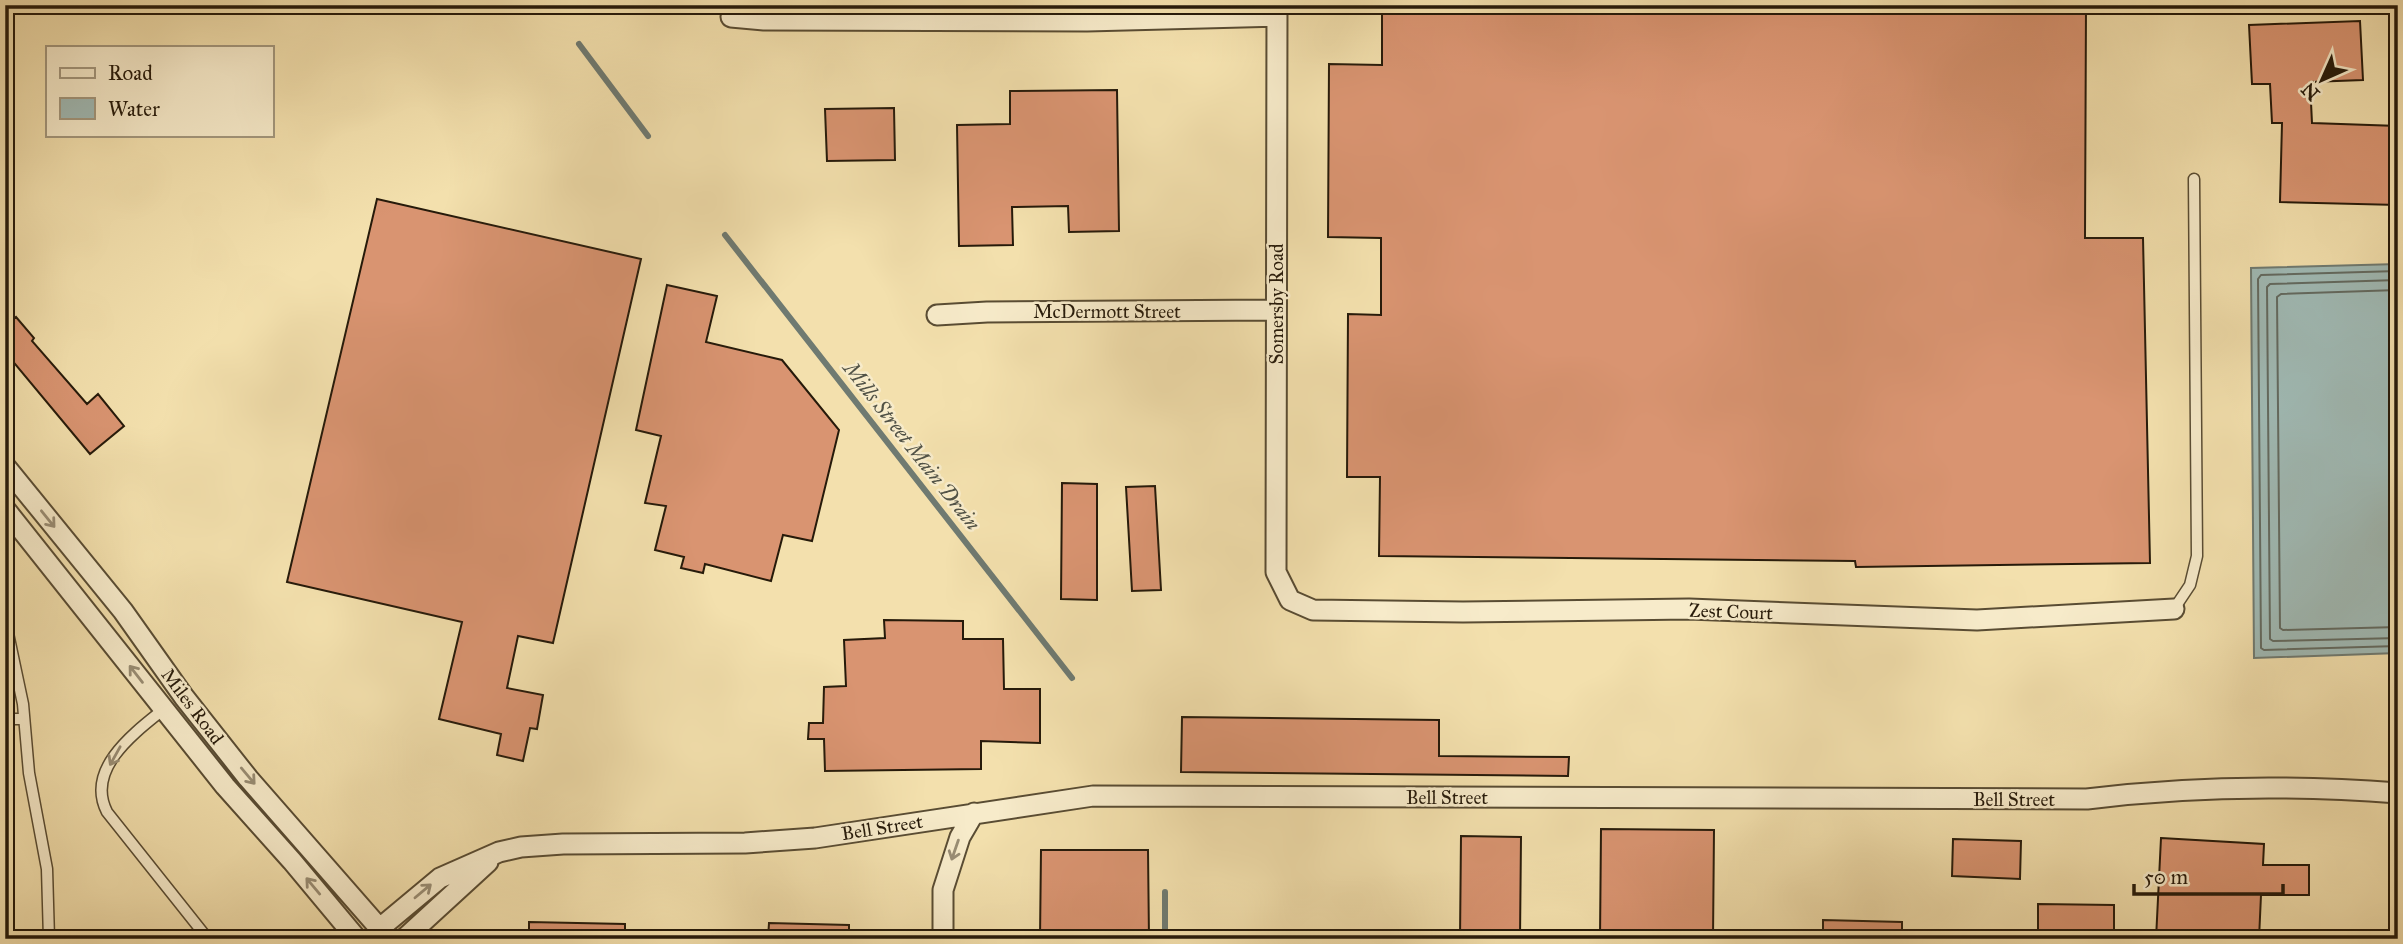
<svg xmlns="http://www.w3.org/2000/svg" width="2403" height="944" viewBox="0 0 2403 944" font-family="'IM FELL Great Primer',serif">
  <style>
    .water { fill: #a0bab5; stroke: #6f7a71; stroke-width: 2 }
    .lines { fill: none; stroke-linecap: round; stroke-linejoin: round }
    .shore { stroke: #636a60; stroke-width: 2 }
    .stream { stroke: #6f7a71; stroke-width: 6 }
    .building { fill: #d99471; stroke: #261a0a; stroke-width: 2 }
    .service-casing { stroke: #594c33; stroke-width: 13 }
    .minor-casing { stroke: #594c33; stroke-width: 23 }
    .service { stroke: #f7ebca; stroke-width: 10 }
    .minor { stroke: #f7ebca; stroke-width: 19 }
    .oneway { stroke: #998d74 }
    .labels { text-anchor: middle; stroke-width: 5; stroke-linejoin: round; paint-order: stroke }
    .street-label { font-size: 19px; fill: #261a0a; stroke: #f7ebca }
    .water-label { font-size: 21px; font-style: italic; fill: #515246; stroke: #f7ebca }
  </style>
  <rect width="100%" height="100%" fill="#f3e0ad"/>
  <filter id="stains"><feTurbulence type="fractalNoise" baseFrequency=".00286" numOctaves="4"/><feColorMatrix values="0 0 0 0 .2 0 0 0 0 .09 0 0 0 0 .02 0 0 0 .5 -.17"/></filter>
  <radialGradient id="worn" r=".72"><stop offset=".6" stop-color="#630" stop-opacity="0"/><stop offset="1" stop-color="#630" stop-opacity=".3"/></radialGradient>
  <path class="water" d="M2398 264V653L2254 658 2251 268Z"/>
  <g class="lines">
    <path class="shore" d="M2398 271 2261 275 2258 279 2261 648 2264 650 2398 646
      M2398 280 2270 284 2267 287 2270 639 2273 641 2398 638
      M2398 290 2281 294 2277 297 2280 628 2283 630 2398 627"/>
    <path class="stream" d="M579 44 648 136
      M725 235 1072 678
      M1165 939V892"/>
  </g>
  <path class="building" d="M1382 5H2086L2085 238H2143L2150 563 1856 567 1855 561 1379 556 1380 477H1347L1348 314 1381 315V238L1328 237 1329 64 1382 65Z
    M2360 21 2363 80 2310 82 2312 123 2398 126V205L2280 202 2282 123H2272L2270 84H2252L2249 25Z
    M1117 90 1119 231 1069 232 1068 206 1012 207 1013 245 959 246 957 125 1010 124V91Z
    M894 108 895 160 827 161 825 109Z
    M377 199 641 259 553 643 518 636 507 688 543 695 537 729 530 728 523 761 497 755 501 734 439 719 462 622 287 582Z
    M667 285 717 296 706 342 782 360 839 430 812 541 783 535 771 581 705 564 703 573 681 568 684 557 655 550 666 506 645 503 661 436 636 430Z
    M16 317 34 338 32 341 87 404 98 394 124 426 90 454 5 352V326Z
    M1062 483 1097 484V600L1061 599Z
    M1155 486 1161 590 1132 591 1126 487Z
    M884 620 963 621V639H1003L1004 689H1040V743L981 741V769L825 771 824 739H808L809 723H823L824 687 846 686 844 640 885 638Z
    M1182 717 1439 720V756L1569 757 1568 776 1181 772Z
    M1601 829 1714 830 1713 939H1600Z
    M1461 836 1521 837 1520 939H1460Z
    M2161 838 2264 844 2263 865H2309V895H2261L2259 939H2156Z
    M1953 839 2021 841 2020 879 1952 876Z
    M1041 850H1148L1149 939H1040Z
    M2038 904 2114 905V939H2038Z
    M1823 920 1902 922V939H1823Z
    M529 922 625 924V939H529Z
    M769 923 849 925V939H768Z"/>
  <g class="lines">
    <defs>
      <path id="service" d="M2174 609 2190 585 2197 556 2194 179
        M5 619 23 704 29 773 47 869 49 939
        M164 709C134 733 85 769 107 812L208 939
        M5 719H24"/>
      <path id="minor" d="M1277 5 1276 572 1290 600 1313 610 1463 612 1689 609 1977 620 2174 609
        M731 17 764 20 1087 21 1277 16
        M937 315 987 312 1276 310
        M5 466 123 611 184 697 248 778 388 938
        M5 509 225 786 292 861 357 939
        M376 939 380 928 440 878 499 852 521 847 563 844 745 843 815 838 1093 796 2087 799C2190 786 2294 785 2398 793
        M404 939 488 862
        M943 939V890L960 837 974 813"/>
    </defs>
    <use href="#service" class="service-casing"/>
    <use href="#minor" class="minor-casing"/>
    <use href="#service" class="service"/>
    <use href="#minor" class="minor"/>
  </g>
  <defs><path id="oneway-shaft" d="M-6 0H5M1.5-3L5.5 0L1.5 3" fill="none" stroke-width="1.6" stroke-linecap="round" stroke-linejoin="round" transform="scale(1.75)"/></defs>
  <g class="oneway">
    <use href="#oneway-shaft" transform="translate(48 519) rotate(51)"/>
    <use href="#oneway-shaft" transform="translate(136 674) rotate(-128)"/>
    <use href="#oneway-shaft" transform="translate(115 756) rotate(119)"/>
    <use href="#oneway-shaft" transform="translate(248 776) rotate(50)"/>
    <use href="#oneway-shaft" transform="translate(955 850) rotate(109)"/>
    <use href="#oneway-shaft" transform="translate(313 886) rotate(-130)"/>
    <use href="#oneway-shaft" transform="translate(423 891) rotate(-40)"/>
  </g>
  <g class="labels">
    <g class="street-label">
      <text transform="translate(1276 304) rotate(-90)" y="7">Somersby Road</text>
      <text x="1107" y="318">McDermott Street</text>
      <text transform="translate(1731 611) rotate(2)" y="7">Zest Court</text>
      <text transform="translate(193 706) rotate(53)" y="7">Miles Road</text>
      <text x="1447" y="804">Bell Street</text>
      <text x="2014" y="806">Bell Street</text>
      <text transform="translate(882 827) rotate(-9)" y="7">Bell Street</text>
    </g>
    <g class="water-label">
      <text transform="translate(912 446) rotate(52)" y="7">Mills Street Main Drain</text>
    </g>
  </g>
  <rect width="2403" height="944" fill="none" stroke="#f3e0ad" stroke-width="28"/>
  <rect x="7" y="7" width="2389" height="930" fill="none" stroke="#261a0a" stroke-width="3.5"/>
  <rect x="14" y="14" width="2375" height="916" fill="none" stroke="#261a0a" stroke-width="2"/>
  <rect x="46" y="46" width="228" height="91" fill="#f7ebca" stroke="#a3977d" stroke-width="2"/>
  <rect x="60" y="68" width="35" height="10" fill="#f7ebca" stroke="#a3977d" stroke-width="2"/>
  <text x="108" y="80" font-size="21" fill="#261a0a">Road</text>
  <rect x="60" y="98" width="35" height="21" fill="#a0bab5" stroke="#a3977d" stroke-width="2"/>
  <text x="108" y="116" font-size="21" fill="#261a0a">Water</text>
  <g transform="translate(2322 80) rotate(225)" stroke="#f7ebca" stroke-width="5" paint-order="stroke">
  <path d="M0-5L12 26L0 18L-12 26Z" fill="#261a0a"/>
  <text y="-10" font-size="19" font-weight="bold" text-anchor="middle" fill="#261a0a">N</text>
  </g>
  <path d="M2134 884v10h149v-10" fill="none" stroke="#261a0a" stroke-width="3.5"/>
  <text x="2144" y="884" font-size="21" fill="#261a0a" stroke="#f7ebca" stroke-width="5" paint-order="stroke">50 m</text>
  <rect width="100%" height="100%" filter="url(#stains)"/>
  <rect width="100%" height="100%" fill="url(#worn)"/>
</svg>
